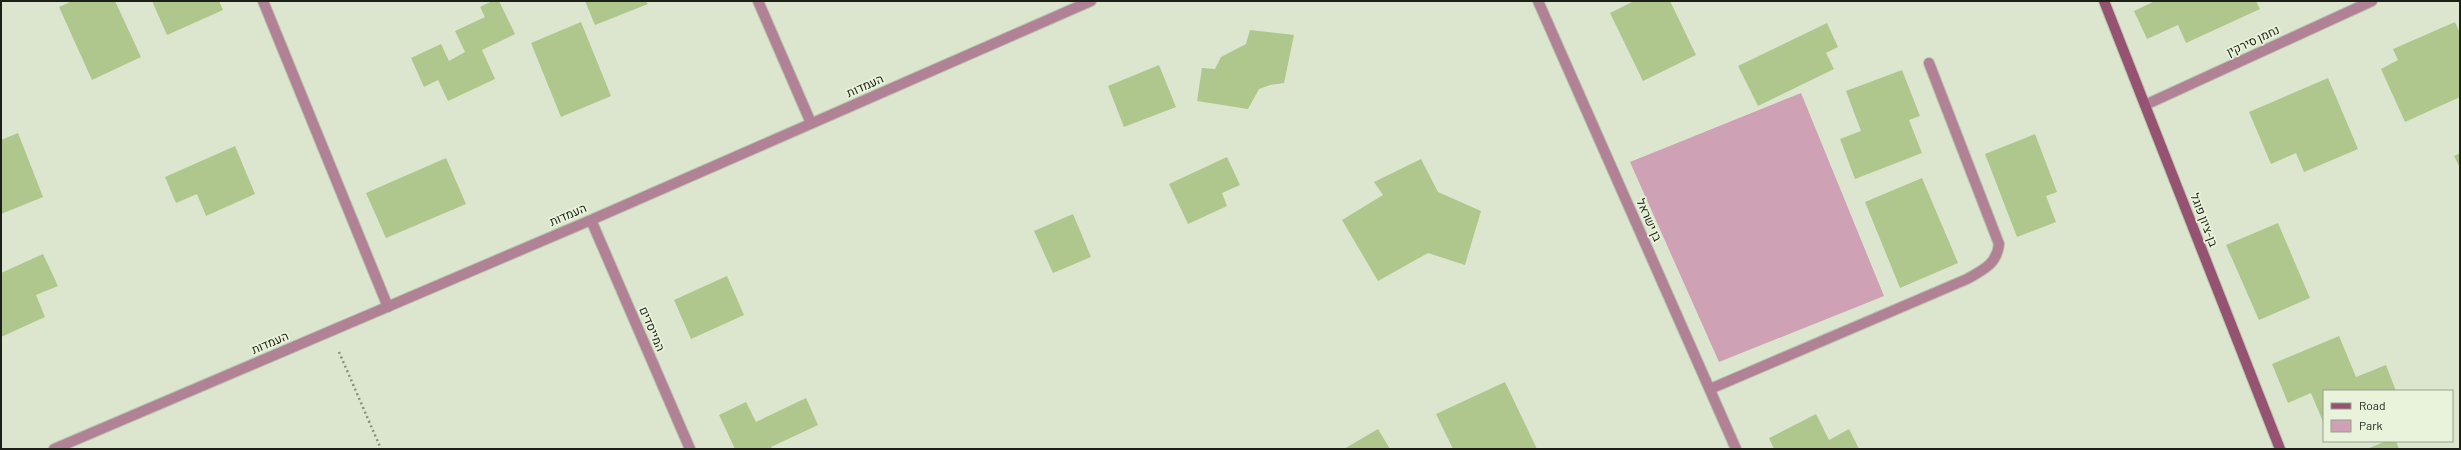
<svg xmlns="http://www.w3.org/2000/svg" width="2461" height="450" viewBox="0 0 2461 450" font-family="Barlow,Heebo,sans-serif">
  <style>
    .green { fill: #cfa1b5 }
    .building { fill: #afc78c }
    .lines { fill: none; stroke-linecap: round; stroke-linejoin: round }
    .lane-casing { stroke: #b9c2ad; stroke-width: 12 }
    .street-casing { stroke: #b9c2ad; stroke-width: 12 }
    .secondary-casing { stroke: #b9c2ad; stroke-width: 12 }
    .path { stroke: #89907f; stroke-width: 2.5; stroke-dasharray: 2 3; stroke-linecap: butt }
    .lane { stroke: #b18196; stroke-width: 10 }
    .street { stroke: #b18196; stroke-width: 10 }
    .secondary { stroke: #955271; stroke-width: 10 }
    .labels { text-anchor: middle; stroke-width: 3.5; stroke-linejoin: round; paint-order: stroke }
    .street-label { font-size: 12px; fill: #1c2017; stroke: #e9f3db }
  </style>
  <rect width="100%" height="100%" fill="#dce6ce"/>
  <path class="green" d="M1801 93 1884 296 1719 362 1630 162Z"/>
  <path class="building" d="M72 1H115L141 57 92 80 59 7Z
    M152 1H219L223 10 167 35Z
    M492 1H499L515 34 482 50 495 79 448 101 438 80 424 87 411 58 441 44 449 61 465 52 455 31 485 17 480 7Z
    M585 1H646L648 4 595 25Z
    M1634 1H1670L1696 55 1643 81 1610 13Z
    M2155 1H2256L2260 9 2186 43 2178 25 2147 39 2134 11Z
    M581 22 611 96 561 117 531 43Z
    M2455 22 2460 33V97L2405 122 2381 69 2398 60 2393 49Z
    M1827 23 1838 47 1826 53 1834 69 1758 106 1738 66Z
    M1250 30 1294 35 1284 83 1270 85 1259 89 1248 109 1197 101 1202 68 1215 69 1221 57 1246 44Z
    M1159 65 1176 107 1124 127 1108 86Z
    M1902 70 1920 116 1909 120 1922 153 1855 179 1840 139 1861 131 1846 91Z
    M2328 78 2358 149 2304 172 2296 153 2271 164 2249 112Z
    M18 133 43 197 1 214V140Z
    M2035 134 2057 192 2046 196 2056 222 2017 237 1985 154Z
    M235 146 255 194 206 216 197 194 176 203 165 177Z
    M2460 153V168L2454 156Z
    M1227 157 1240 185 1222 193 1227 206 1188 224 1169 184Z
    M446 158 466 204 386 238 366 193Z
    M1421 159 1438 192 1481 211 1465 265 1428 253 1378 281 1342 220 1383 195 1374 182Z
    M1922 178 1958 263 1900 288 1865 202Z
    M1073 214 1091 257 1053 273 1034 231Z
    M2278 223 2310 298 2259 320 2226 245Z
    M43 254 58 286 36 295 45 317 1 337V273Z
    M727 276 744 315 691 339 674 300Z
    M2339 336 2356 377 2386 365 2396 391H2324V424L2311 393 2288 403 2272 364Z
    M1505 382 1537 449H1453L1436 414Z
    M806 398 818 425 771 447 772 449H735L719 415 746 402 756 422Z
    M1816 414 1829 440 1849 429 1859 449H1774L1769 438Z
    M1378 429 1390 449H1344Z
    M2386 441H2396L2399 449H2367Z"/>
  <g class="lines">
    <defs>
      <path id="lane" d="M758 1 811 123"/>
      <path id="street" d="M263 1 388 307
        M1538 1 1736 449
        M2145 105 2372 1
        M591 220 690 449
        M1710 389 1967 279C1983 270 1997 264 1999 244L1929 63
        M54 449 591 220 1091 1"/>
      <path id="secondary" d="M2104 1 2280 449"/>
    </defs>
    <use href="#lane" class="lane-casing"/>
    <use href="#street" class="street-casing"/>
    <use href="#secondary" class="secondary-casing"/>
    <path class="path" d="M339 352 381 449"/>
    <use href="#lane" class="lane"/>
    <use href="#street" class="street"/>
    <use href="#secondary" class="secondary"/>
  </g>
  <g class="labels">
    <g class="street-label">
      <text transform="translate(2253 41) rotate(-25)" y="4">נחמן סירקין</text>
      <text transform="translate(865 86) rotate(-24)" y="4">העמדות</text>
      <text transform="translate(568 215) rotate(-23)" y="4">העמדות</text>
      <text transform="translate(1649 220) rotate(66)" y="4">בן ישראל</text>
      <text transform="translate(2204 220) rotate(69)" y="4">בן-ציון פוגל</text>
      <text transform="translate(652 329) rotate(67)" y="4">המייסדים</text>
      <text transform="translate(270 343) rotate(-23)" y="4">העמדות</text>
    </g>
  </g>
  <rect width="2461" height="450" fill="none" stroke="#1c2017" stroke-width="4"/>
  <rect x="2323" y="390" width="130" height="52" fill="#e9f3db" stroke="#979f8d"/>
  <rect x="2331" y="403" width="20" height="6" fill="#955271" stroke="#979f8d"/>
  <text x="2359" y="410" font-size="12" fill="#1c2017">Road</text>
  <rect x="2331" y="420" width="20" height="12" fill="#cfa1b5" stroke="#979f8d"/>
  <text x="2359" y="430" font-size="12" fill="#1c2017">Park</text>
</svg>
